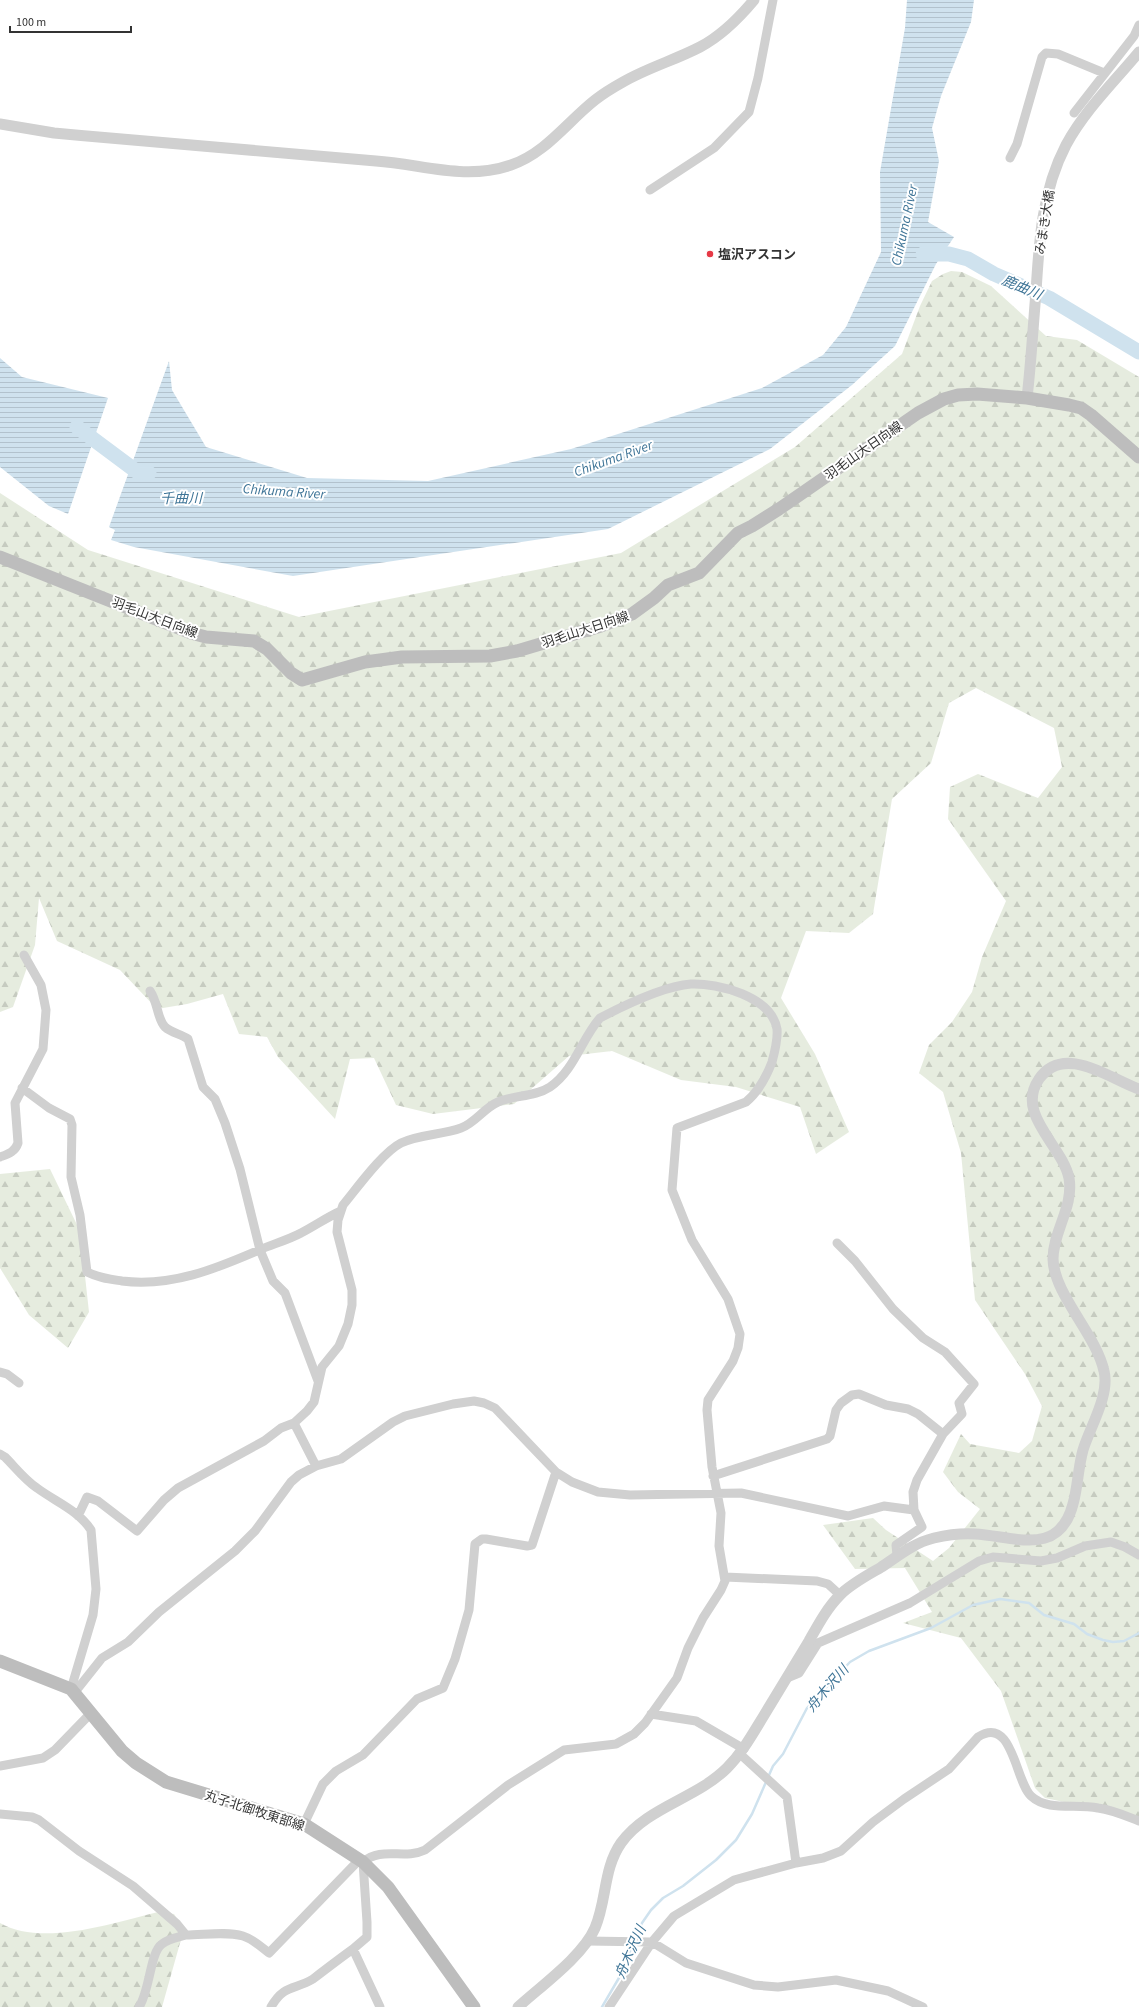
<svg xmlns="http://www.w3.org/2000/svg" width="1139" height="2007" viewBox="0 0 1139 2007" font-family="'Source Sans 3','Noto Sans JP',sans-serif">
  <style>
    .forest { fill: url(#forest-firs) }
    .water { fill: url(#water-rules) }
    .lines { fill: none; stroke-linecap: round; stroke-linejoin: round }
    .stream { stroke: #cfe2ee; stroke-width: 2.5 }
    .river { stroke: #cfe2ee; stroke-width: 15 }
    .minor { stroke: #d0d0d0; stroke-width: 9 }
    .tertiary { stroke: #d0d0d0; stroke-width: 11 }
    .secondary { stroke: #bdbdbd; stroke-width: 13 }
    .poi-dot { fill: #e63946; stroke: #fff; stroke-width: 1.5 }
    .labels { text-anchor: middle; stroke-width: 4; stroke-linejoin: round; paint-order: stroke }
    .street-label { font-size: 13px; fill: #333; stroke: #fff }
    .poi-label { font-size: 13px; font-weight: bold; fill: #333; stroke: #fff; text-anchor: start }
    .water-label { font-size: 14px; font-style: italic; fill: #3f7597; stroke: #fff }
  </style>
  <defs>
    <pattern id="forest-firs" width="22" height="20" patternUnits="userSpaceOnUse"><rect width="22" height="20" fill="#e6ecdf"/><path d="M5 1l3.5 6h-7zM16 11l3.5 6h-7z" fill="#c6cbc0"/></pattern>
    <pattern id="water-rules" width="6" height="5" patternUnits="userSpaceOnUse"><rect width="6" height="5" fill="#cfe2ee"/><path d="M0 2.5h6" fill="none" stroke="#b2c2cd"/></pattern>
  </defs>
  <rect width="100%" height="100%" fill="#fff"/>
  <path class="forest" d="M951 271 962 272 991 286 1046 336 1077 340 1139 377V1818L1045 1798 1035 1788 1001 1691 961 1638 903 1623 932 1612 905 1568 855 1569 823 1525 873 1518 886 1530 933 1561 949 1548 980 1509 958 1492 943 1472 961 1434 970 1444 1019 1453 1032 1441 1042 1406 1025 1374 975 1300 961 1153 943 1092 919 1073 929 1045 952 1022 972 992 982 957 1006 901 948 819 950 787 978 774 1038 798 1062 767 1054 728 976 688 949 703 931 763 892 799 873 914 849 933 806 931 781 998 815 1054 849 1132 816 1154 800 1107 736 1087 681 1080 612 1051 569 1056 514 1104 433 1114 396 1105 374 1058 350 1059 335 1119 278 1057 267 1037 239 1034 223 994 187 1004 157 1009 120 970 57 941 39 898 35 945 13 1007 0 1012V493L88 550 299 617 621 553 795 447 902 354 920 306 932 281 943 274Z
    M50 1169 80 1231 89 1312 68 1348 29 1315 0 1268V1174Z
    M158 1912 174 1914 180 1923 182 1936 162 2007H0V1923C41 1947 114 1923 158 1912Z"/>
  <path class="water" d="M907 0H974L971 22 941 96 932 128 939 161 928 222 954 237 936 264 895 346 852 385 770 449 608 529 293 576 134 547 111 540 115 530 109 527 169 361 172 390 206 447 307 478 428 481 571 449 762 388 823 355 846 327 881 252 880 172 905 28Z
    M0 358 22 377 108 398 68 514 49 506 0 467Z"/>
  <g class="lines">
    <path class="stream" d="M635 1939 642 1923 651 1910 663 1898 683 1886 716 1860 736 1840 752 1814 773 1766 783 1754 807 1708 850 1662 869 1651 931 1628 973 1605 1000 1599 1029 1603 1044 1615 1074 1624 1087 1634 1103 1640 1113 1642 1124 1641 1139 1633
      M602 2007 623 1971 633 1943"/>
    <path class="river" d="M923 254H949L968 259 994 274 1049 298 1139 352
      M77 427 136 471 149 473"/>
    <path class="minor" d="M1074 113 1134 36 1139 25
      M1010 158 1017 144 1042 57 1046 53 1058 54 1104 73
      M650 190 714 148 749 112 758 78 773 0
      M150 991C158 1002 157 1019 165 1027 172 1033 181 1034 188 1039L203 1087 215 1099 225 1123 240 1169 260 1250 273 1281 285 1293 318 1381
      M22 1088 49 1108 70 1119 72 1125 71 1177 80 1215 87 1272C99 1278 109 1279 122 1281 172 1287 215 1269 259 1250 273 1244 288 1240 301 1233 315 1226 327 1217 341 1211
      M0 1157C8 1154 15 1152 18 1143L15 1103 43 1049 46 1010 41 985 24 955
      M837 1243 855 1261 893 1309 923 1338 945 1352 974 1384 959 1403 962 1414 943 1434 917 1480 913 1492 914 1510 922 1527 896 1545 897 1555
      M0 1372 7 1374 19 1383
      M294 1423 316 1466
      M0 1454 5 1457C15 1467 25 1480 37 1488 56 1502 78 1510 91 1530L96 1589 93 1615 71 1689
      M713 1476 827 1439 830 1436 836 1410 841 1403 852 1395 859 1394 886 1405 908 1409 918 1414 943 1434
      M78 1516 87 1497 98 1501 137 1531 164 1500 178 1488 264 1441 281 1428 294 1423 307 1411 314 1402 322 1367 339 1346 348 1324 352 1305V1290L337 1232 338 1220 343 1205C357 1188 383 1152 401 1143 420 1134 442 1135 461 1128 475 1123 484 1108 498 1102 514 1095 535 1097 550 1087 574 1071 582 1038 600 1018 623 1006 665 986 691 984 718 983 771 996 777 1029 778 1040 775 1051 772 1062 766 1078 759 1091 746 1102L677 1128 672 1190 692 1240 728 1299 740 1334 738 1348 733 1361 708 1400 707 1410 712 1467 721 1513 719 1546 725 1581 721 1590 703 1618 688 1648 677 1678 645 1723 634 1734 616 1744 564 1750 508 1785 425 1850C404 1860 382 1846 363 1862L367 1922V1937L353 1949 380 2007
      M725 1577 817 1581 828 1584 840 1595
      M787 1678 799 1673 818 1643 910 1603 979 1561 993 1557 1041 1561 1057 1558 1085 1546 1111 1542 1125 1547 1139 1555
      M75 1692 102 1658 128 1642 159 1612 235 1551 255 1531 291 1482 299 1475 316 1466 341 1459 393 1422 405 1416 453 1404 474 1401 484 1403 495 1408 556 1472 572 1482 598 1492 630 1495 741 1493 848 1516 884 1506 914 1510
      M651 1714 696 1721 744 1749
      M740 1754 787 1797 796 1863
      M0 1766 43 1758 55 1750 91 1713
      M0 1814 32 1817 39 1820 79 1851 133 1886 177 1924 186 1935C204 1935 226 1931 243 1936 253 1939 261 1947 269 1953L360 1859
      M304 1824 323 1784 336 1771 363 1755 417 1699 443 1688 455 1659 469 1610 475 1544 482 1539H486L527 1546 532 1545 556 1472
      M587 1941 652 1942 686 1963 754 1985 778 1987 836 1980 888 1991 923 2007
      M139 2007C150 1991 150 1952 162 1944 168 1939 179 1937 186 1935
      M271 2007C284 1984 295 1990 313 1979 326 1969 339 1959 353 1949
      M609 2007 652 1942 674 1916 734 1880 796 1863 823 1858 841 1851 873 1822 904 1799 949 1769 978 1737C1013 1715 1015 1781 1031 1796 1048 1812 1076 1803 1098 1808 1113 1810 1126 1816 1139 1821"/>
    <path class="tertiary" d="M0 124 54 133C161 143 268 152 376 161 422 164 465 181 511 165 546 153 567 122 595 100 604 93 614 87 623 82 647 68 675 60 700 47 721 36 739 18 754 0
      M1027 398C1031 363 1033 328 1036 292 1039 241 1042 191 1066 145 1085 110 1114 82 1139 52
      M518 2007C541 1986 583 1956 595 1928 607 1900 603 1869 621 1843 647 1807 696 1799 727 1768 742 1753 752 1735 763 1717 778 1692 794 1666 809 1641 818 1625 827 1608 840 1595 851 1584 866 1576 880 1568 897 1557 913 1543 934 1538 947 1535 961 1533 975 1534 1014 1536 1059 1558 1073 1504 1078 1486 1078 1468 1083 1450 1090 1427 1110 1395 1104 1371 1096 1334 1054 1295 1053 1259 1053 1231 1074 1207 1069 1178 1062 1145 1015 1114 1039 1079 1064 1043 1110 1079 1139 1089"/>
    <path class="secondary" d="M0 557 191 633 206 637 254 641 267 649 291 673 302 680 365 662 380 660 402 657 490 656 517 651 601 626 632 614 654 598 668 585 699 573 738 533 752 526 779 509 918 413 944 399 958 395 977 394 1027 398 1069 405 1081 408 1091 415 1139 457
      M0 1661 71 1689 122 1751 136 1763 166 1782 304 1824 363 1862 388 1887 474 2007"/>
  </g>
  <circle class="poi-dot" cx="710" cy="254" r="4"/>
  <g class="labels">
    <g class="street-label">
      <text transform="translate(1044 222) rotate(-81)" y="5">みまき大橋</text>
      <text transform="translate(863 450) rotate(-35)" y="5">羽毛山大日向線</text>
      <text transform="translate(155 617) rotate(21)" y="5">羽毛山大日向線</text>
      <text transform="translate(585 629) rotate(-18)" y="5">羽毛山大日向線</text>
      <text transform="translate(255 1810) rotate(18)" y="5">丸子北御牧東部線</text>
    </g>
    <g class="poi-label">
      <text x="718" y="259">塩沢アスコン</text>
    </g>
    <g class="water-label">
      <text transform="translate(904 225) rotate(-78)" y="5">Chikuma River</text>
      <text transform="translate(1022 287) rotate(23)" y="5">鹿曲川</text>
      <text transform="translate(613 458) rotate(-20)" y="5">Chikuma River</text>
      <text transform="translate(284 491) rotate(4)" y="5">Chikuma River</text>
      <text x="181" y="503">千曲川</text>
      <text transform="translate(827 1688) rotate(-49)" y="5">舟木沢川</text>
      <text transform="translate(630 1952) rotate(-66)" y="5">舟木沢川</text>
    </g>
  </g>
  <path d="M10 26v6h121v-6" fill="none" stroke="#333333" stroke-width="2"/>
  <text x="16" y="26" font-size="12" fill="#333333" stroke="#ffffff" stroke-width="3" paint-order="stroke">100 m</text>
</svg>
